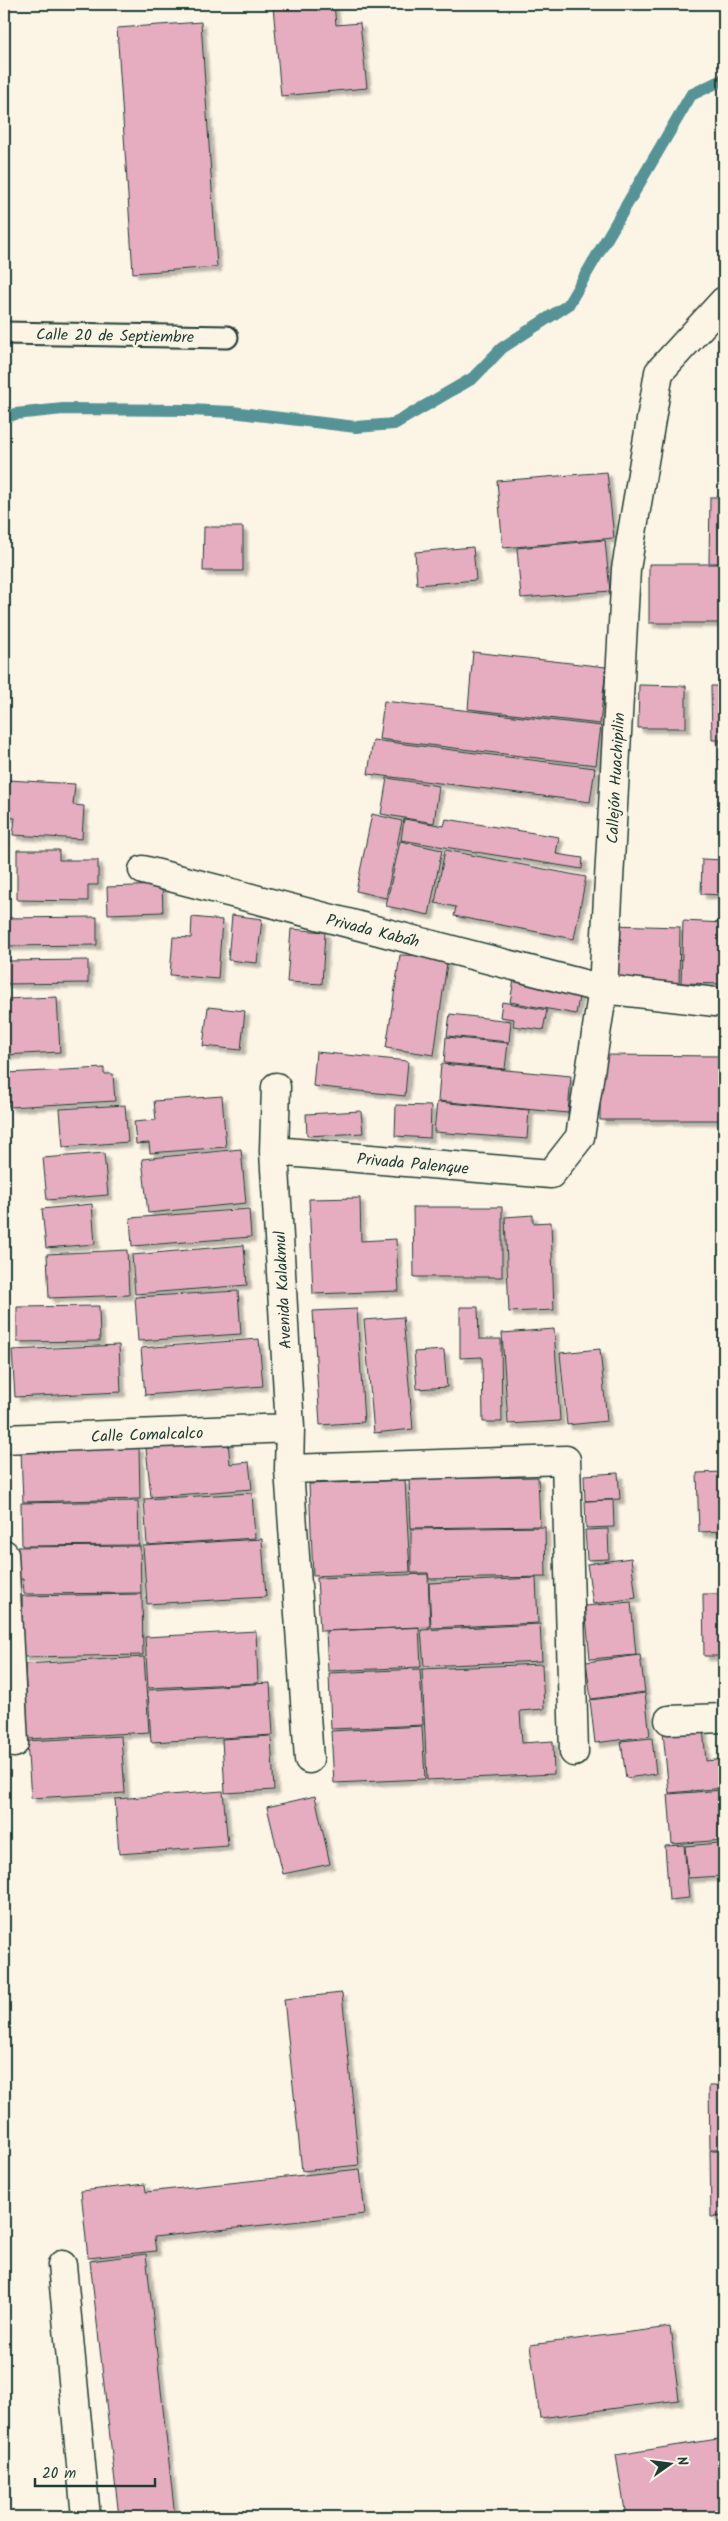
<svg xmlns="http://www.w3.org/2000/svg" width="728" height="2521" viewBox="0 0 728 2521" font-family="Kalam,sans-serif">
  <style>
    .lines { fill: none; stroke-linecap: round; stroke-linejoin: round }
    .stream { stroke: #579396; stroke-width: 12 }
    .building { fill: #e6adc0; stroke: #1f3d34; filter: url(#shadow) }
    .service-casing { stroke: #1f3d34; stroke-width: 25 }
    .minor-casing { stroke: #1f3d34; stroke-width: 31 }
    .service { stroke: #fcf5e5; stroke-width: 21 }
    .minor { stroke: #fcf5e5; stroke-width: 28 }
    .labels { text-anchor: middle; stroke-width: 5; stroke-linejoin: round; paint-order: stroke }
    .street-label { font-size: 16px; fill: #1f3d34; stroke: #fcf5e5 }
  </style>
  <defs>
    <filter id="shadow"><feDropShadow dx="4.5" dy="4.5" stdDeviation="1" flood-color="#0004"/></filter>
  </defs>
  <rect width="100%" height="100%" fill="#fcf5e5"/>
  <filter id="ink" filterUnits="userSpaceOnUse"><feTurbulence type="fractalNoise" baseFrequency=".02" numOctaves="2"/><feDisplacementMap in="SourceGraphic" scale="10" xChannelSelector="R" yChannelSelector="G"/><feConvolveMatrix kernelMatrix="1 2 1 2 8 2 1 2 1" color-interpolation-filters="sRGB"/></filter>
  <g filter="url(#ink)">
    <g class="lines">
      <path class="stream" d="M4 418 15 414 63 409 189 410 232 412 356 427 394 424 473 378 502 348 568 305 691 95 724 79"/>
    </g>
    <path class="building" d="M297 4H334L336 25 360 23 367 88 281 96 273 6Z
      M201 22 217 267 133 273 117 28Z
      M607 472 614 538 503 548 497 481Z
      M710 497H724V563H709Z
      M204 527H243V571H203Z
      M605 540 610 591 521 598 517 548Z
      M473 547 476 580 417 585 415 552Z
      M649 564H724V623H649Z
      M473 652 606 667 600 724 468 709Z
      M639 685 686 686V728H638Z
      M711 686H724V740H712Z
      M384 701 601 726 596 765 379 739Z
      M373 740 595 768 590 802 368 774Z
      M720 741H724V807H721Z
      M387 778 439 786 434 823 381 814Z
      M8 780 75 784 73 805 84 806 82 839 13 835 15 818 6 817Z
      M372 814 402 821 386 898 356 891Z
      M404 819 444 826 446 819 559 837 556 854 583 858 582 869 401 840Z
      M400 841 442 850 429 915 386 906Z
      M17 850H59V860H98V885H88V901L17 900Z
      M445 850 586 877 574 939 454 916 456 907 435 903Z
      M702 859 724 860V895L701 894Z
      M162 885 163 912 108 914 107 887Z
      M232 915 262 919 257 963 228 960Z
      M97 917V945L6 946 5 918Z
      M192 917 222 920 218 979 170 975 173 937 191 938Z
      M683 921 724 923V984L681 983Z
      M611 925 680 927 679 987 609 985Z
      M291 929 325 932 322 984 287 982Z
      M400 955 448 956 434 1055 386 1048Z
      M88 960V983L4 984V961Z
      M515 974 581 986 576 1014 510 1002Z
      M57 997 60 1052 4 1055V999Z
      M502 1002 547 1010 543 1030 513 1026 514 1019 500 1017Z
      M208 1007 245 1011 241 1050 203 1046Z
      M450 1014 511 1021 509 1042 447 1036Z
      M446 1037 508 1043 505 1069 444 1063Z
      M316 1052 408 1061 405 1096 313 1086Z
      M600 1055 724 1056V1120H600Z
      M441 1064 571 1076 568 1113 438 1101Z
      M104 1068V1074H113L115 1101 9 1107 7 1073Z
      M222 1096 226 1147 150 1153 149 1143 136 1144 134 1122 156 1120 154 1101Z
      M437 1102 529 1110 527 1139 434 1132Z
      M125 1105 128 1142 63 1147 60 1109Z
      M396 1105 431 1106 430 1138 395 1136Z
      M361 1111 363 1133 307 1136 306 1114Z
      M241 1149 246 1203 148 1213 142 1159Z
      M104 1153 108 1195 47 1200 43 1158Z
      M360 1198 361 1241 396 1239 399 1291 313 1294 309 1199Z
      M92 1204 95 1244 46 1248 42 1209Z
      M413 1207H502V1277H414Z
      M249 1209 251 1237 132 1246 130 1218Z
      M533 1215V1223L551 1222 554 1310 509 1312 505 1217Z
      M244 1245 247 1285 135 1294 132 1255Z
      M127 1250 129 1295 49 1298 47 1254Z
      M238 1291 241 1334 138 1341 135 1297Z
      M99 1306 100 1341 17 1342V1307Z
      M460 1307H478L479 1339H501L502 1422H483L482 1357 460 1358Z
      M357 1309 364 1422 320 1425 313 1311Z
      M403 1317 413 1429 374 1433 364 1320Z
      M554 1329 560 1421 508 1424 502 1333Z
      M259 1339 263 1386 145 1395 141 1348Z
      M119 1345 121 1392 15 1397 12 1350Z
      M600 1349 607 1421 567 1425 560 1353Z
      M444 1350 447 1387 417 1389 414 1352Z
      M228 1440 230 1464 249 1462 252 1489 151 1497 146 1448Z
      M139 1447 140 1499 23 1502 21 1450Z
      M724 1472V1531L699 1532 697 1473Z
      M618 1473 620 1499 585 1501 584 1475Z
      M538 1477 540 1526 411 1528 409 1479Z
      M405 1480 410 1572 313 1576 309 1484Z
      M252 1493 255 1538 147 1545 144 1499Z
      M613 1500 614 1527 586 1528 585 1501Z
      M138 1501 139 1545 22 1546 21 1503Z
      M545 1527 546 1577 429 1579 428 1573H411V1529Z
      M608 1529 609 1559 587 1560 585 1530Z
      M262 1539 266 1597 147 1604 143 1546Z
      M140 1546 141 1593 24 1594 23 1579H10L9 1547Z
      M631 1558 636 1598 593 1604 587 1564Z
      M428 1574 430 1627 320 1631 317 1578Z
      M536 1578 538 1623 431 1628 429 1583Z
      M142 1594 143 1655 23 1657 22 1596Z
      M703 1594H724V1656H704Z
      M631 1602 636 1655 590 1659 585 1606Z
      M540 1624 542 1661 424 1666 421 1630Z
      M419 1627 421 1667 328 1671 326 1631Z
      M256 1631 258 1683 148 1688 145 1637Z
      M640 1655 645 1692 591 1699 586 1662Z
      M144 1657 149 1732 28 1739 25 1664Z
      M542 1664 544 1709 520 1711 522 1743 553 1741 554 1774 427 1780 422 1669Z
      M420 1669 423 1725 331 1729 329 1673Z
      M270 1683 273 1735 151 1742 148 1690Z
      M645 1693 650 1736 595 1743 590 1700Z
      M422 1726 425 1779 334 1783 331 1731Z
      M703 1728 706 1761 724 1759V1788L669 1793 663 1732Z
      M121 1736 125 1793 31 1798 27 1741Z
      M271 1736 274 1790 225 1793 222 1739Z
      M652 1738 656 1774 626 1778 621 1741Z
      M724 1790V1840L672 1844 668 1794Z
      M223 1791 228 1846 119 1854 115 1799Z
      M315 1796 330 1864 283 1874 267 1807Z
      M719 1843 722 1876 688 1878 685 1846Z
      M684 1845 689 1898 669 1900 665 1846Z
      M342 1993 359 2165 302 2171 284 1999Z
      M709 2086H724V2149H710Z
      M710 2150H724V2216L711 2217Z
      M360 2169 365 2214 154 2237 156 2251 88 2258 81 2191 145 2184 146 2192Z
      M146 2254 175 2517H119L90 2261Z
      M670 2327 679 2400 540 2418 530 2345Z
      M724 2438V2517H626L616 2455Z"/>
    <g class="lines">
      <defs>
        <path id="service" d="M4 333 227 337"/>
        <path id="minor" d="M143 870 603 989 724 1003
          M276 1087 274 1151 290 1428 289 1469 309 1759
          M274 1151 551 1174 580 1137 603 989 626 569 659 372 724 301
          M4 1439 290 1428
          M289 1469 566 1460 574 1752
          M4 1554 14 1743
          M669 1720 724 1718
          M62 2265 86 2517"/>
      </defs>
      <use href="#service" class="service-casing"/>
      <use href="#minor" class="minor-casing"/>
      <use href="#service" class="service"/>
      <use href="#minor" class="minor"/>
    </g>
  </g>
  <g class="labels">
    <g class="street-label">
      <text transform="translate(115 335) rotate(1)" y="6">Calle 20 de Septiembre</text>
      <text transform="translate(615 778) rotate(-87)" y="6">Callejón Huachipilin</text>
      <text transform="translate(373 930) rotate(14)" y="6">Privada Kabáh</text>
      <text transform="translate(413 1163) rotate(5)" y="6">Privada Palenque</text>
      <text transform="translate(282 1290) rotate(-93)" y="6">Avenida Kalakmul</text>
      <text transform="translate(147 1434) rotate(-2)" y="6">Calle Comalcalco</text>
    </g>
  </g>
  <rect width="728" height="2521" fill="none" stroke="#fcf5e5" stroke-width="20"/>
  <rect x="10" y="10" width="708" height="2501" fill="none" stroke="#1f3d34" stroke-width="2" filter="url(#ink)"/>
  <g transform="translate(670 2464) rotate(76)" stroke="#fcf5e5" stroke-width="4" paint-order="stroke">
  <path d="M0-4L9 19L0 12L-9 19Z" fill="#1f3d34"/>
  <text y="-8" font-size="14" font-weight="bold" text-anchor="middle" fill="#1f3d34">N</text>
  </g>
  <path d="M35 2478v8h120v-8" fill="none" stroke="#1f3d34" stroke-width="2.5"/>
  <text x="42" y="2478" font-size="15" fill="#1f3d34" stroke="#fcf5e5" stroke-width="4" paint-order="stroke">20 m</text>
</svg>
